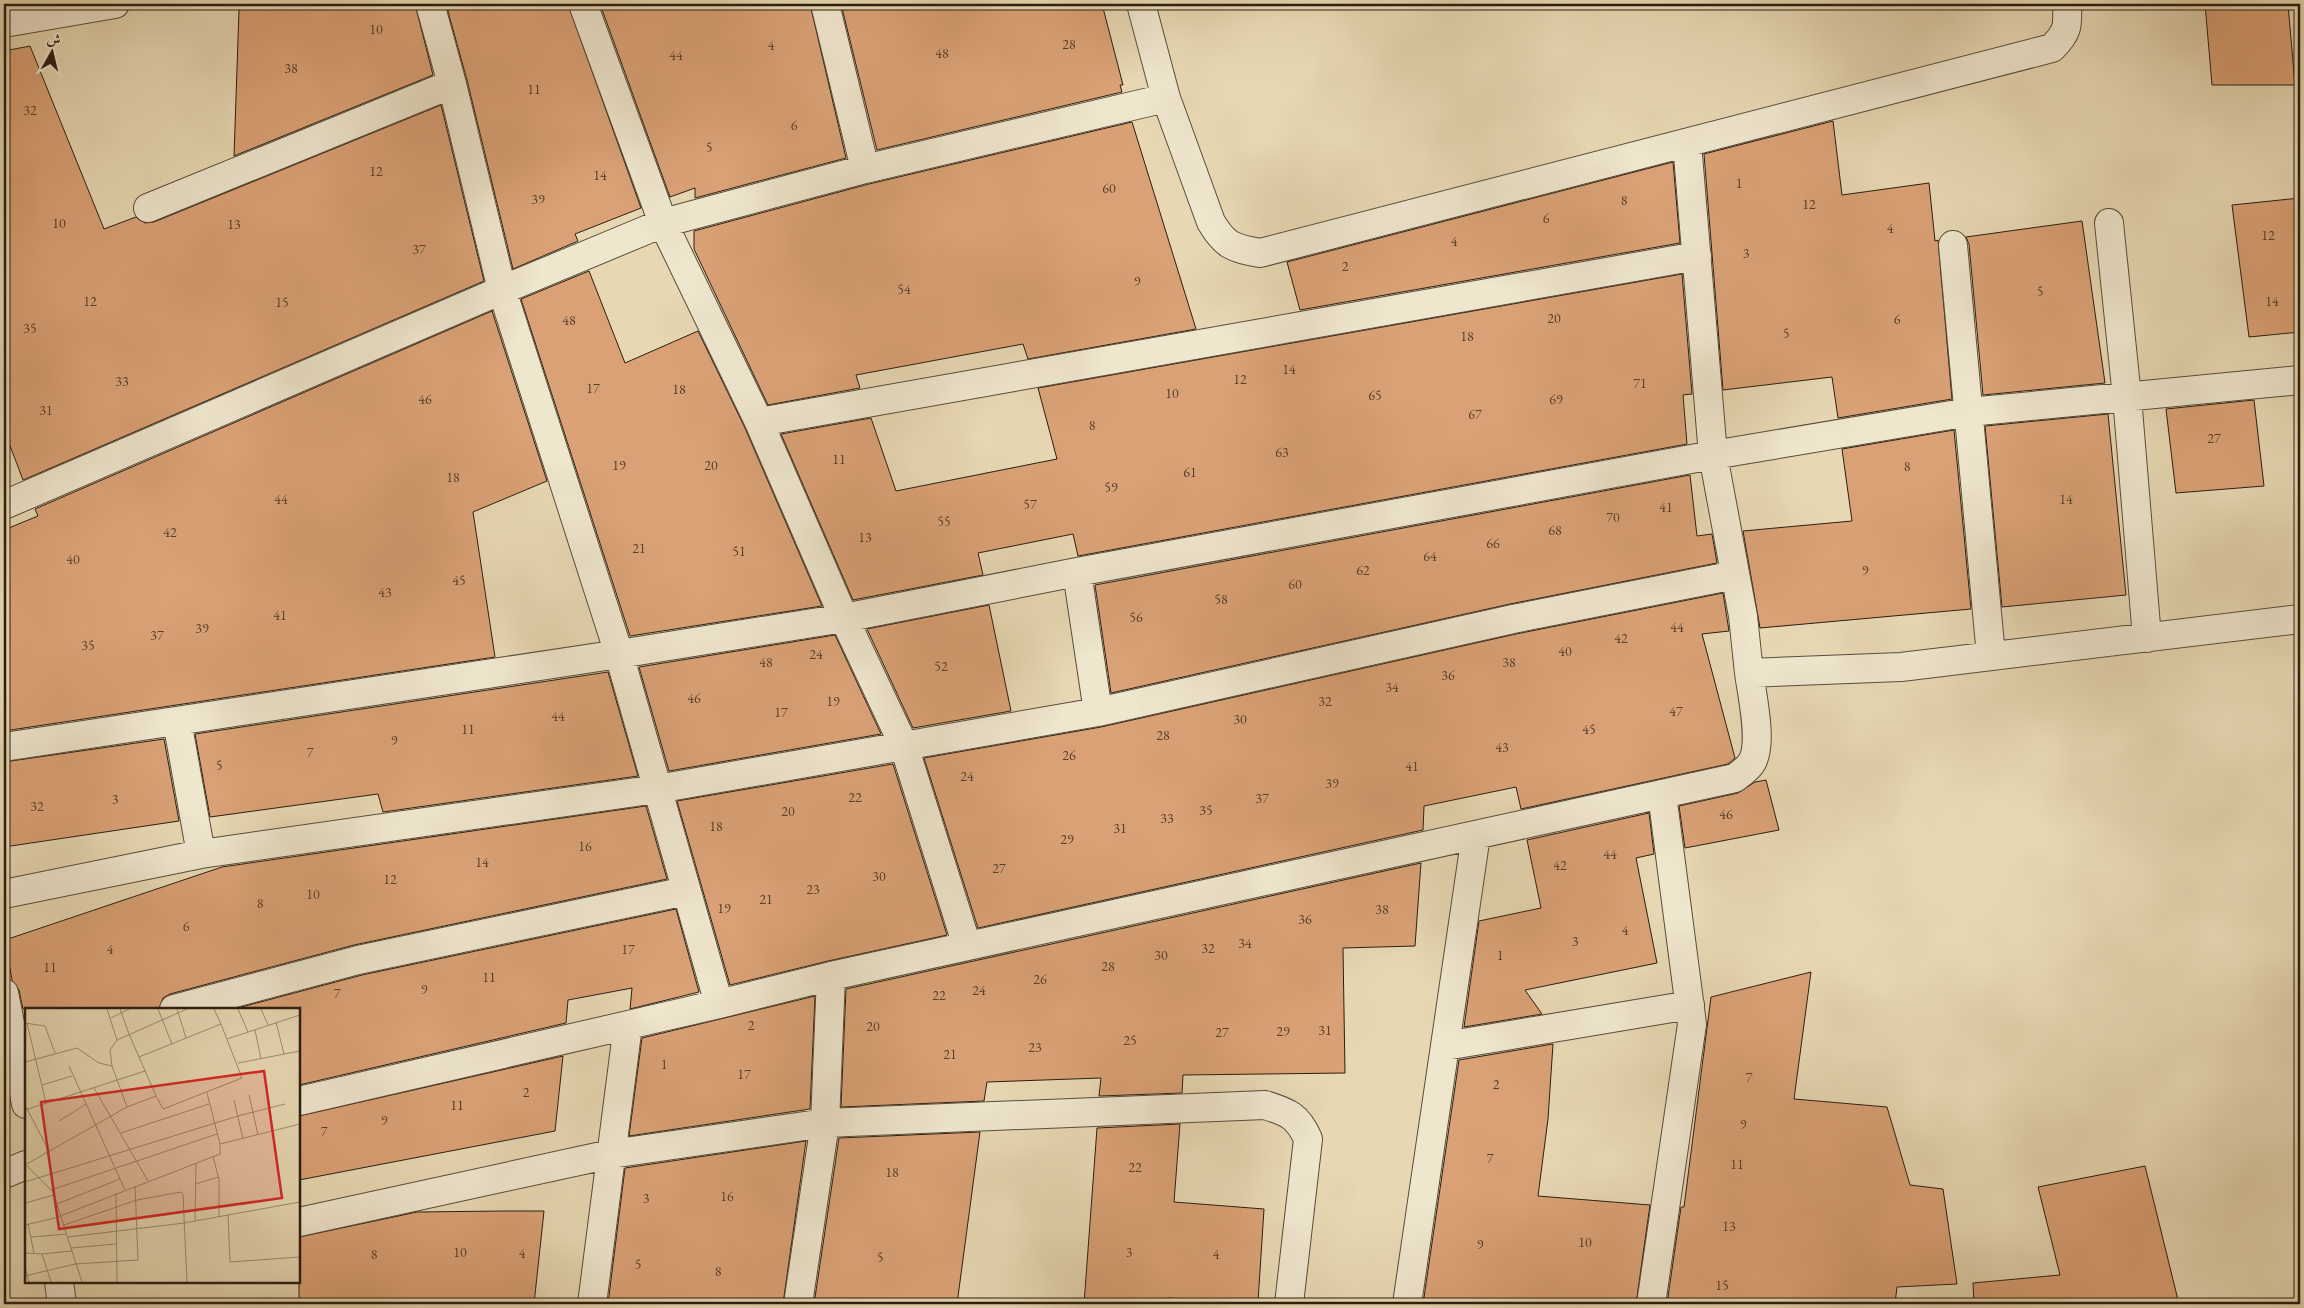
<svg xmlns="http://www.w3.org/2000/svg" width="2304" height="1308" viewBox="0 0 2304 1308" font-family="'EB Garamond',Amiri,serif">
  <style>
    .building { fill: #daa176; stroke: #2a1e11 }
    .lines { fill: none; stroke-linecap: round; stroke-linejoin: round }
    .street-casing { stroke: #594c3a; stroke-width: 30 }
    .street { stroke: #efe6ce; stroke-width: 28 }
    .labels { text-anchor: middle; stroke-width: 4; stroke-linejoin: round; paint-order: stroke }
    .number-label { font-size: 14px; fill: #563f2a }
    .inset-road { fill: none; stroke: #9b8e72; stroke-width: 1 }
    .view { fill: #d62828; fill-opacity: 0.15; stroke: #d62828; stroke-width: 2.5 }
    .inset-edge { fill: none; stroke: #2a1e11; stroke-width: 2.5 }
  </style>
  <rect width="100%" height="100%" fill="#e7d8b3"/>
  <filter id="stains"><feTurbulence type="fractalNoise" baseFrequency=".004" numOctaves="4"/><feColorMatrix values="0 0 0 0 .2 0 0 0 0 .09 0 0 0 0 .02 0 0 0 .5 -.17"/></filter>
  <radialGradient id="worn" r=".72"><stop offset=".6" stop-color="#630" stop-opacity="0"/><stop offset="1" stop-color="#630" stop-opacity=".3"/></radialGradient>
  <path class="building" d="M278 4H415L433 75 234 156 239 10Z
    M446 4H568L641 208 575 234 578 241 513 269 467 80Z
    M600 4H810L846 158 695 198V188L670 197Z
    M841 4H1102L1123 85H1120L1122 92 877 150Z
    M2205 4H2288L2295 85H2212Z
    M30 46 104 229 136 217 145 223 154 222 441 105 484 281 23 480 4 430V51Z
    M1833 121 1842 195 1929 183 1935 241 1938 240 1952 399 1838 418 1832 377 1723 390 1704 154Z
    M1132 122 1196 329 1028 359 1023 344 856 375 860 388 768 405 694 249V231L869 184Z
    M1673 162 1680 243 1300 310 1287 262Z
    M2300 198V332L2249 337 2232 205Z
    M2082 221 2105 383 1983 395 1969 244 1966 237Z
    M589 271 625 363 698 331 745 428 822 606 630 636 521 299Z
    M1682 274 1692 394 1683 395 1687 444 1078 556 1073 534 978 553 983 575 853 600 781 434 871 418 896 491 1057 459 1038 388Z
    M492 311 547 481 473 512 495 657 4 731V530L38 516 35 509Z
    M2254 400 2264 486 2176 493 2166 409Z
    M2108 414 2126 595 2002 607 1985 426Z
    M1954 430 1971 609 1760 628 1743 531 1852 521 1842 449Z
    M1690 475 1697 536 1712 534 1717 563 1510 604 1111 693 1095 585Z
    M1723 593 1729 631 1702 634 1735 758 1728 764 1521 809 1516 787 1424 806 1423 830 978 928 924 758 1101 727 1516 634Z
    M989 605 1011 711 913 728 867 629Z
    M835 635 881 734 669 771 639 667Z
    M608 672 638 776 383 812 378 794 210 817 195 734Z
    M164 739 179 821 4 847V762Z
    M893 764 947 935 828 961 730 985 677 801Z
    M1766 780 1779 830 1685 848 1679 806 1738 793 1755 782Z
    M646 806 667 879 354 945 170 994 163 998 159 1009H23L19 990 12 980 5 940 222 867Z
    M1649 813 1654 854 1636 858 1657 963 1525 990 1542 1014 1464 1027 1479 921 1541 908 1527 840Z
    M1421 863 1415 946 1343 948 1345 1073 1183 1075 1182 1093 1099 1096 1101 1078 987 1082 984 1101 841 1107 846 989Z
    M676 909 699 992 630 1009 632 988 568 1000 566 1023 299 1085V1009H234L362 975Z
    M1811 972 1794 1099 1887 1107 1910 1185 1943 1189 1957 1284 1897 1287 1895 1304H1667L1681 1207H1684L1711 997Z
    M815 996 810 1109 629 1136 642 1038Z
    M1553 1044 1548 1119 1538 1196 1650 1205 1636 1304H1423L1459 1060Z
    M563 1056 555 1131 299 1180V1116Z
    M1180 1124 1174 1202 1264 1209 1258 1302 1167 1298V1304H1084L1097 1128Z
    M980 1132 957 1304H814L839 1138Z
    M806 1141 783 1304H608L625 1168Z
    M2145 1166 2179 1304H1974L1973 1283 2060 1275 2038 1187Z
    M503 1211H544L534 1304H299V1237L417 1212Z"/>
  <g class="lines">
    <defs>
      <path id="street" d="M430 4 452 84 502 290 619 654 719 1004
        M583 4 663 223 759 422 844 618 904 746 967 946
        M825 4 865 169 1166 98
        M1141 4 1166 98 1211 222C1225 246 1233 248 1260 253L2052 48C2068 32 2068 26 2067 4
        M4 23 115 4
        M1687 143 1713 455 1743 616 1749 673 1901 667 2300 619
        M148 208 452 84
        M2109 223 2127 397 2147 638
        M1953 245 1991 656
        M759 422 1697 256
        M4 505 502 290 663 223 865 169
        M1077 572 1098 712
        M177 721 201 854
        M4 747 619 654 844 618 1077 572 1713 455 1969 412 2300 380
        M4 894 201 854 657 789 1098 712 1513 619 1735 575
        M4 993 26 1104
        M174 1009 358 960 686 891
        M1445 1046 1690 1005
        M299 1101 719 1004 831 976 1735 778C1741 773 1748 769 1752 762 1763 743 1752 695 1749 673
        M4 1174 26 1165
        M299 1222 611 1154 825 1123 1265 1105C1288 1112 1298 1116 1308 1139L1289 1304
        M59 1282 62 1304
        M592 1304 628 1025
        M798 1304 825 1123 831 976
        M1407 1304 1476 835
        M1651 1304 1692 1024 1662 794"/>
    </defs>
    <use href="#street" class="street-casing"/>
    <use href="#street" class="street"/>
  </g>
  <g class="labels">
    <g class="number-label">
      <text x="376" y="34">10</text>
      <text x="1069" y="49">28</text>
      <text x="771" y="50">4</text>
      <text x="942" y="58">48</text>
      <text x="676" y="60">44</text>
      <text x="291" y="73">38</text>
      <text x="534" y="94">11</text>
      <text x="30" y="115">32</text>
      <text x="794" y="130">6</text>
      <text x="709" y="152">5</text>
      <text x="376" y="176">12</text>
      <text x="600" y="180">14</text>
      <text x="1739" y="188">1</text>
      <text x="1109" y="193">60</text>
      <text x="538" y="204">39</text>
      <text x="1624" y="205">8</text>
      <text x="1809" y="209">12</text>
      <text x="1546" y="223">6</text>
      <text x="59" y="228">10</text>
      <text x="234" y="229">13</text>
      <text x="1890" y="233">4</text>
      <text x="2268" y="240">12</text>
      <text x="1454" y="246">4</text>
      <text x="419" y="254">37</text>
      <text x="1746" y="258">3</text>
      <text x="1345" y="271">2</text>
      <text x="1137" y="286">9</text>
      <text x="904" y="294">54</text>
      <text x="2040" y="296">5</text>
      <text x="90" y="306">12</text>
      <text x="2272" y="306">14</text>
      <text x="282" y="307">15</text>
      <text x="1554" y="323">20</text>
      <text x="1897" y="324">6</text>
      <text x="569" y="325">48</text>
      <text x="30" y="333">35</text>
      <text x="1786" y="338">5</text>
      <text x="1467" y="341">18</text>
      <text x="1289" y="374">14</text>
      <text x="1240" y="384">12</text>
      <text x="122" y="386">33</text>
      <text x="1640" y="388">71</text>
      <text x="593" y="393">17</text>
      <text x="679" y="394">18</text>
      <text x="1172" y="398">10</text>
      <text x="1375" y="400">65</text>
      <text x="425" y="404">46</text>
      <text x="1556" y="404">69</text>
      <text x="46" y="415">31</text>
      <text x="1475" y="419">67</text>
      <text x="1092" y="430">8</text>
      <text x="2214" y="443">27</text>
      <text x="1282" y="457">63</text>
      <text x="839" y="464">11</text>
      <text x="619" y="470">19</text>
      <text x="711" y="470">20</text>
      <text x="1907" y="471">8</text>
      <text x="1190" y="477">61</text>
      <text x="453" y="482">18</text>
      <text x="1111" y="492">59</text>
      <text x="281" y="504">44</text>
      <text x="2066" y="504">14</text>
      <text x="1030" y="509">57</text>
      <text x="1666" y="512">41</text>
      <text x="1613" y="522">70</text>
      <text x="944" y="526">55</text>
      <text x="1555" y="535">68</text>
      <text x="170" y="537">42</text>
      <text x="865" y="542">13</text>
      <text x="1493" y="548">66</text>
      <text x="639" y="553">21</text>
      <text x="739" y="556">51</text>
      <text x="1430" y="561">64</text>
      <text x="73" y="564">40</text>
      <text x="1363" y="575">62</text>
      <text x="1865" y="575">9</text>
      <text x="459" y="585">45</text>
      <text x="1295" y="589">60</text>
      <text x="385" y="597">43</text>
      <text x="1221" y="604">58</text>
      <text x="280" y="620">41</text>
      <text x="1136" y="622">56</text>
      <text x="1677" y="632">44</text>
      <text x="202" y="633">39</text>
      <text x="157" y="640">37</text>
      <text x="1621" y="643">42</text>
      <text x="88" y="650">35</text>
      <text x="1565" y="656">40</text>
      <text x="816" y="659">24</text>
      <text x="766" y="667">48</text>
      <text x="1509" y="667">38</text>
      <text x="941" y="671">52</text>
      <text x="1448" y="680">36</text>
      <text x="1392" y="692">34</text>
      <text x="694" y="703">46</text>
      <text x="833" y="706">19</text>
      <text x="1325" y="706">32</text>
      <text x="1676" y="716">47</text>
      <text x="781" y="717">17</text>
      <text x="558" y="721">44</text>
      <text x="1240" y="724">30</text>
      <text x="468" y="734">11</text>
      <text x="1589" y="734">45</text>
      <text x="1163" y="740">28</text>
      <text x="394" y="745">9</text>
      <text x="1502" y="752">43</text>
      <text x="310" y="757">7</text>
      <text x="1069" y="760">26</text>
      <text x="219" y="770">5</text>
      <text x="1412" y="771">41</text>
      <text x="967" y="781">24</text>
      <text x="1332" y="788">39</text>
      <text x="855" y="802">22</text>
      <text x="1262" y="803">37</text>
      <text x="115" y="804">3</text>
      <text x="37" y="811">32</text>
      <text x="1206" y="815">35</text>
      <text x="788" y="816">20</text>
      <text x="1726" y="819">46</text>
      <text x="1167" y="823">33</text>
      <text x="716" y="831">18</text>
      <text x="1120" y="833">31</text>
      <text x="1067" y="844">29</text>
      <text x="585" y="851">16</text>
      <text x="1610" y="859">44</text>
      <text x="482" y="867">14</text>
      <text x="1560" y="870">42</text>
      <text x="999" y="873">27</text>
      <text x="879" y="881">30</text>
      <text x="390" y="884">12</text>
      <text x="813" y="894">23</text>
      <text x="313" y="899">10</text>
      <text x="766" y="904">21</text>
      <text x="260" y="908">8</text>
      <text x="724" y="913">19</text>
      <text x="1382" y="914">38</text>
      <text x="1305" y="924">36</text>
      <text x="186" y="931">6</text>
      <text x="1625" y="935">4</text>
      <text x="1575" y="946">3</text>
      <text x="1245" y="948">34</text>
      <text x="1208" y="953">32</text>
      <text x="110" y="954">4</text>
      <text x="628" y="954">17</text>
      <text x="1161" y="960">30</text>
      <text x="1500" y="960">1</text>
      <text x="1108" y="971">28</text>
      <text x="50" y="972">11</text>
      <text x="489" y="982">11</text>
      <text x="1040" y="984">26</text>
      <text x="424" y="994">9</text>
      <text x="979" y="995">24</text>
      <text x="337" y="998">7</text>
      <text x="939" y="1000">22</text>
      <text x="751" y="1030">2</text>
      <text x="873" y="1031">20</text>
      <text x="1325" y="1035">31</text>
      <text x="1283" y="1036">29</text>
      <text x="1222" y="1037">27</text>
      <text x="1130" y="1045">25</text>
      <text x="1035" y="1052">23</text>
      <text x="950" y="1059">21</text>
      <text x="664" y="1069">1</text>
      <text x="744" y="1079">17</text>
      <text x="1749" y="1082">7</text>
      <text x="1496" y="1089">2</text>
      <text x="526" y="1097">2</text>
      <text x="457" y="1110">11</text>
      <text x="384" y="1125">9</text>
      <text x="1743" y="1129">9</text>
      <text x="324" y="1136">7</text>
      <text x="1490" y="1163">7</text>
      <text x="1737" y="1169">11</text>
      <text x="1135" y="1172">22</text>
      <text x="892" y="1177">18</text>
      <text x="727" y="1201">16</text>
      <text x="646" y="1203">3</text>
      <text x="1729" y="1231">13</text>
      <text x="1585" y="1247">10</text>
      <text x="1480" y="1249">9</text>
      <text x="460" y="1257">10</text>
      <text x="1129" y="1257">3</text>
      <text x="522" y="1258">4</text>
      <text x="374" y="1259">8</text>
      <text x="1216" y="1259">4</text>
      <text x="880" y="1262">5</text>
      <text x="638" y="1269">5</text>
      <text x="718" y="1276">8</text>
      <text x="1722" y="1290">15</text>
    </g>
  </g>
  <g transform="translate(25 1008)">
    <rect width="275" height="275" fill="#e7d8b3"/>
    <path class="inset-road" d="M82 1 92 32 85 42 87 58 102 99 131 88M95 1 104 26 131 88 138 101 217 70 196 16 114 49M133 1 147 36M152 1 161 30M189 1 196 16M213 1 223 24M236 1 243 17M86 10 104 1M251 14 259 46M0 15 20 18 30 45M2 15 21 95M230 22 236 51M202 31 275 7M92 32 162 1M0 54 52 40 74 55 87 58M213 55 275 43M44 58 100 182M17 77 47 68M69 80 123 173M182 85 195 136 275 116M224 87 233 127M209 92 218 131M0 97 24 143M0 102 120 63M34 113 61 96M96 125 184 96M188 149 194 171V209M0 156 28 184 57 274M0 157 102 99M0 174 213 108 260 96M170 176 194 169M26 182 192 126M91 185 92 274M0 195 29 187M32 196 95 171M203 207 205 254 275 249M170 213 171 155M3 216 9 245M0 217 30 210 195 146V136M39 217 112 192 156 184 158 187 162 274M6 229 42 226M43 229 159 215 275 194M46 240 91 236M0 245 17 246 26 274M17 246 47 243M0 259 4 274M0 268 50 256 113 252 110 178"/>
    <path class="view" d="M239 63 257 190 34 221 16 94Z"/>
    <rect width="275" height="275" class="inset-edge"/>
  </g>
  <rect width="2304" height="1308" fill="none" stroke="#e7d8b3" stroke-width="20"/>
  <rect x="5" y="5" width="2294" height="1298" fill="none" stroke="#2a1e11" stroke-width="2.5"/>
  <rect x="10" y="10" width="2284" height="1288" fill="none" stroke="#2a1e11"/>
  <g transform="translate(52 52) rotate(8)" stroke="#efe6ce" stroke-width="4" paint-order="stroke">
  <path d="M0-4L9 19L0 12L-9 19Z" fill="#2a1e11"/>
  <text y="-8" font-size="14" font-weight="bold" text-anchor="middle" fill="#2a1e11">ش</text>
  </g>
  <rect width="100%" height="100%" filter="url(#stains)"/>
  <rect width="100%" height="100%" fill="url(#worn)"/>
</svg>
